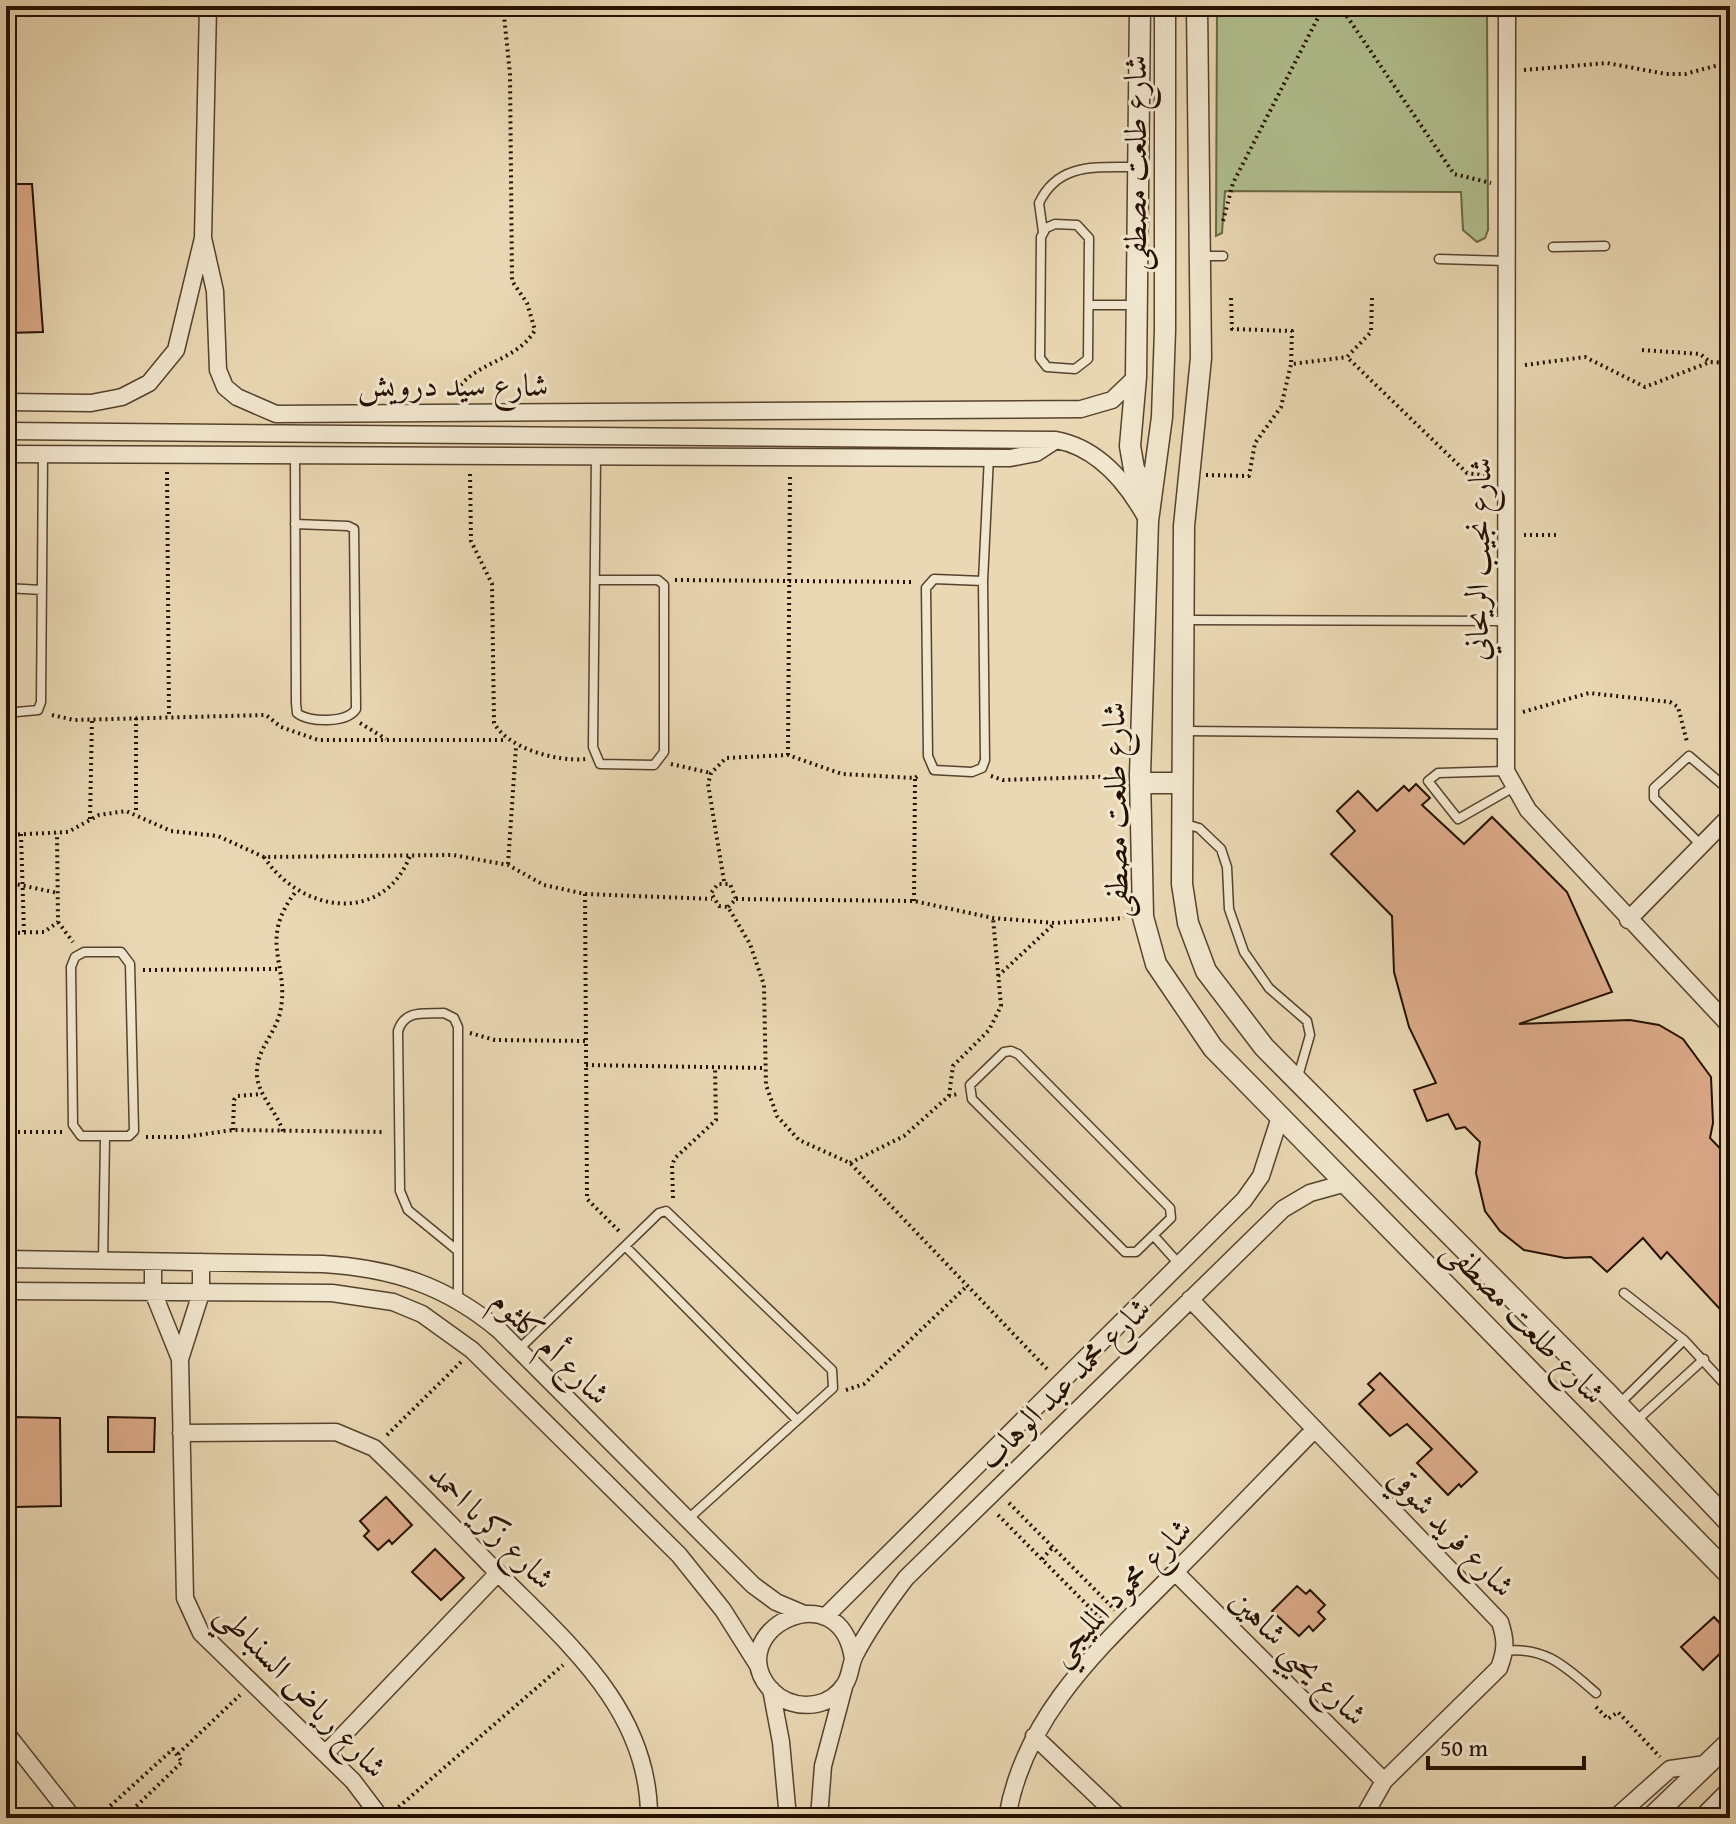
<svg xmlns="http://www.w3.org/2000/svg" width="1736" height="1824" viewBox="0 0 1736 1824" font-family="'Gentium Book Plus',Amiri,serif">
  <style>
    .green { fill: #b1c090; stroke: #6b6848; stroke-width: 2 }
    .building { fill: #deac8b; stroke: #251000; stroke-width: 2 }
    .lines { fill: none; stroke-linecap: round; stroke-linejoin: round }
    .service-casing { stroke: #56422d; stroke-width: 11 }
    .minor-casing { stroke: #56422d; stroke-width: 19 }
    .tertiary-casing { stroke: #56422d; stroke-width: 23 }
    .path { stroke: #251000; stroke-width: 4; stroke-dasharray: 2 4; stroke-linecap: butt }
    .service { stroke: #f1e6ce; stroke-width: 8 }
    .minor { stroke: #f1e6ce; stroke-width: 16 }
    .tertiary { stroke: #f1e6ce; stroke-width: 20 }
    .labels { text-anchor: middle; stroke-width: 6; stroke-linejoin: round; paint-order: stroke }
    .street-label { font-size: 32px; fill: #251000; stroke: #f1e6ce }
  </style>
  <rect width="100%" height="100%" fill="#e9d8b3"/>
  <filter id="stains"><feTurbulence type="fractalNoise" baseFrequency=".0025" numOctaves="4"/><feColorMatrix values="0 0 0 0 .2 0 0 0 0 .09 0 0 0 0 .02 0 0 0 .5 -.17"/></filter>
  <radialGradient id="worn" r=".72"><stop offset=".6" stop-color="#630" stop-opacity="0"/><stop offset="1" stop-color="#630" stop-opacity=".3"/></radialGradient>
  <path class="green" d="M1217 6H1487L1488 230 1485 238 1477 242 1463 230 1461 192 1225 191 1222 233 1216 236Z"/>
  <path class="building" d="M6 184H32L43 332 6 333Z
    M1416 784 1430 798 1422 805 1464 844 1492 817 1567 892 1612 992 1519 1024 1630 1020 1659 1025 1683 1039 1711 1077 1713 1123 1710 1138 1730 1159V1320L1667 1252 1661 1259 1643 1238 1607 1272 1591 1257 1565 1258 1524 1250 1500 1231 1485 1211 1476 1173 1480 1142 1465 1127 1456 1129 1448 1114 1427 1121 1414 1090 1436 1083 1409 1027 1394 972 1392 916 1331 854 1355 831 1337 811 1358 791 1377 811 1404 786 1409 791Z
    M1380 1373 1477 1472 1461 1487 1459 1484 1448 1495 1417 1463 1432 1449 1407 1424 1390 1436 1359 1404 1374 1390 1368 1384Z
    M13 1417 60 1418 61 1506 15 1507Z
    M108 1417 155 1418 154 1452H108Z
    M386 1497 412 1525 392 1544 389 1540 378 1550 364 1536 369 1531 360 1521Z
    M435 1549 464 1578 441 1600 412 1572Z
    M1297 1586 1306 1594 1310 1590 1325 1605 1318 1612 1325 1619 1313 1631 1309 1626 1299 1636 1272 1611Z
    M1714 1617 1730 1634V1644L1703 1670 1681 1647Z"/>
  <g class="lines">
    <defs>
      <path id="service" d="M1055 224 1077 225 1089 238 1088 359 1075 369 1047 367 1040 358 1041 237 1046 228Z
        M1043 232 1039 203C1059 161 1098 168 1138 167
        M1553 247 1605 246
        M1200 256H1223
        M1439 259 1506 261
        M1089 305H1136
        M295 455 296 703 297 713C309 723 347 723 356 709L354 529 348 526 295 524
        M596 580H658L664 585V752L654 765 600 764 593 747 596 456
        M983 581 934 579 926 588 928 756 934 770 972 772 982 768 985 760 983 581 989 456
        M6 588 42 590
        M1186 620 1505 621
        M6 713 38 710 41 702 43 454
        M1184 731 1503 734
        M1506 771 1438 773 1428 781 1458 819 1514 787
        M1182 823 1199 828 1221 849 1227 867 1229 909 1244 952 1269 988 1307 1021 1310 1035 1297 1080
        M1701 845 1654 798V788L1689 756 1730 791
        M84 952H121L130 964 134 1131 129 1136H81L73 1125 71 967 75 957Z
        M444 1013 454 1018 458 1027V1251L408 1210 400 1191 398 1031C405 1009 424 1014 444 1013Z
        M1011 1051 1018 1054 1170 1208 1171 1218 1136 1252H1125L972 1099 970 1085 1004 1052Z
        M1154 1236 1179 1264
        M625 1246 797 1420
        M103 1260 105 1137
        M1624 1293 1684 1340 1730 1390
        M458 1299V1251
        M518 1350 659 1213 666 1211 832 1370 833 1388 687 1520
        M1619 1404 1684 1340
        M1635 1422 1704 1359
        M1505 1651C1546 1646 1567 1668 1596 1693"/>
      <path id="minor" d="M1507 6 1506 771 1528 810 1730 1026
        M203 238 215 291 218 370 225 387 237 397 276 414 1081 409 1112 400 1136 377
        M6 402 91 403 122 397 149 383 176 350 203 238 208 6
        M6 431 1056 440C1099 448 1128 484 1148 521
        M6 454 1010 458 1036 453 1056 440
        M1628 920 1730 816
        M6 1259 323 1264C392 1268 447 1286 500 1331L753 1585 776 1602 802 1613
        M153 1262V1292L180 1359
        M201 1262V1293L180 1359 185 1598 201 1633 353 1781 381 1818
        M6 1291 332 1293 393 1302 422 1314 472 1350 679 1555 723 1610 759 1667
        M1190 1299 1500 1622C1506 1640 1506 1650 1499 1668L1384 1781 1363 1818
        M181 1433 336 1432 374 1448C416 1488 455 1529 495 1570 565 1641 650 1709 649 1818
        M1175 1572 1384 1781
        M825 1617 1244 1200 1261 1176 1280 1117
        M853 1659C840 1569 719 1632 771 1690 783 1702 799 1707 816 1704 828 1702 839 1694 845 1684 851 1675 850 1664 855 1655 869 1628 887 1603 906 1578L1283 1209 1310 1193 1346 1183
        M771 1689 781 1742 788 1818
        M6 1733 73 1818
        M1034 1736 1120 1818
        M325 1754 498 1573
        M1720 1802 1729 1818
        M819 1818 823 1766 844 1687
        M1007 1818C1024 1714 1103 1645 1173 1574 1221 1526 1268 1477 1315 1429
        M1615 1818 1670 1769 1706 1764"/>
      <path id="tertiary" d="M1140 6 1136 377 1130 446 1134 469 1151 499
        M1165 6V330L1162 417 1148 521 1140 775 1143 917 1156 964 1213 1048 1730 1575
        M1197 6 1201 358 1184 526 1182 884 1188 923 1206 971 1264 1047 1605 1391 1730 1523
        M1140 783H1181
        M1651 1818 1730 1742
        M1704 1818 1730 1792"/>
    </defs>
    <use href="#service" class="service-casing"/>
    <use href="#minor" class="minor-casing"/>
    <use href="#tertiary" class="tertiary-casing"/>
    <path class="path" d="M1340 6 1454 174 1491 183
      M1524 70 1607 63 1666 74H1685L1730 62
      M1223 221 1233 183 1324 6
      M1231 298 1232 329 1292 331 1291 364
      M1372 298 1371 332 1347 357 1467 473 1488 476
      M1642 350 1700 354 1709 361
      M1525 365 1585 357 1645 387 1710 362 1730 363
      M454 395C472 361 516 363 535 330L527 303 512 281 510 74 503 6
      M167 472 169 717
      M470 474 471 541 492 584 494 723C508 749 558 762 586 759
      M1206 475 1249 476 1255 443 1281 407 1291 364 1347 357
      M1524 535H1558
      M675 580 914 582
      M1523 712 1589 693 1670 702 1678 707 1687 742
      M52 715 74 720 266 715 281 727 318 740H507
      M136 718V814
      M360 723 386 739
      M788 755 790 473
      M671 764 711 773
      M991 776 1003 780 1122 776
      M90 819 92 720
      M21 834 24 933
      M6 835 68 832 99 815 126 811 171 831 218 836 264 857 453 855 508 865 544 885 585 894 712 899
      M264 857C300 912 382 926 410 856
      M508 864 516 747
      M724 881 708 784 711 773 726 758 788 755 842 774 915 778 920 774
      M6 882 58 893
      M585 894 587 1199 621 1233
      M736 899 914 901 993 918 1055 923 1124 918
      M914 901 915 778
      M728 907 736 899 730 884H718L711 893 719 906 728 907 750 944 764 985 766 1085 777 1116 799 1140 850 1163 1048 1370
      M58 922 73 942
      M6 933 44 932 58 922 57 833
      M143 970 277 969
      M998 976 1055 923
      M470 1033 495 1040 586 1041
      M586 1065 766 1068
      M949 1096 953 1066 989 1030 1001 1006 993 918
      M233 1130 234 1100 237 1096 262 1094
      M283 1131C276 1111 259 1096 257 1076 255 1051 274 1036 280 1013 291 964 256 942 297 890
      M6 1132H64
      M146 1137H184L233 1130 385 1132
      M850 1163 904 1136 949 1096 958 1094
      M673 1198 672 1165 675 1158 716 1120 715 1067
      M846 1390 864 1384 967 1286
      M387 1435 461 1362
      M1009 1503 1115 1610
      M998 1515 1104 1622
      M1042 1559 1053 1547
      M1596 1707 1608 1719 1618 1712 1660 1757
      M178 1754 240 1695
      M394 1811 563 1665
      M97 1818 173 1749 182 1762 124 1818"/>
    <use href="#service" class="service"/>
    <use href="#minor" class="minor"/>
    <use href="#tertiary" class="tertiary"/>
  </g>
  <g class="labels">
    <g class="street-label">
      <text transform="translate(1135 163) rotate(-90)" y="11">شارع طلعت مصطفى</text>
      <text x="453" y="396">شارع سيد درويش</text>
      <text transform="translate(1478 559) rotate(-89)" y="11">شارع نجيب الريحاني</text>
      <text transform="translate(1115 810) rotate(-91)" y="11">شارع طلعت مصطفى</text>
      <text transform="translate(1525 1321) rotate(46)" y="11">شارع طلعت مصطفى</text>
      <text transform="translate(551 1347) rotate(44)" y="11">شارع أم كلثوم</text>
      <text transform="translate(1064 1383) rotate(-45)" y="11">شارع محمد عبد الوهاب</text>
      <text transform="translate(492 1526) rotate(45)" y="11">شارع زكريا احمد</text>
      <text transform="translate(1452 1532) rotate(46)" y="11">شارع فريد شوقي</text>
      <text transform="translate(1120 1591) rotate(-46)" y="11">شارع محمود المليجي</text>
      <text transform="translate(1299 1657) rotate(45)" y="11">شارع يحيي شاهين</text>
      <text transform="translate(302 1690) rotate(46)" y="11">شارع رياض السنباطي</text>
    </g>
  </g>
  <rect width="1736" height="1824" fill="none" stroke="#e9d8b3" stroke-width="32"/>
  <rect x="8" y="8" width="1720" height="1808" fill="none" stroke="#251000" stroke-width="4"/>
  <rect x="16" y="16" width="1704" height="1792" fill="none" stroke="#251000" stroke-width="2"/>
  <path d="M1428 1756v12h156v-12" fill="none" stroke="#251000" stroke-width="4"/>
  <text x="1440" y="1756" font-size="24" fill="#251000" stroke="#f1e6ce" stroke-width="6" paint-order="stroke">50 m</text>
  <rect width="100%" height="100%" filter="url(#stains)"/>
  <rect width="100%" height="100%" fill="url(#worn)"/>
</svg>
